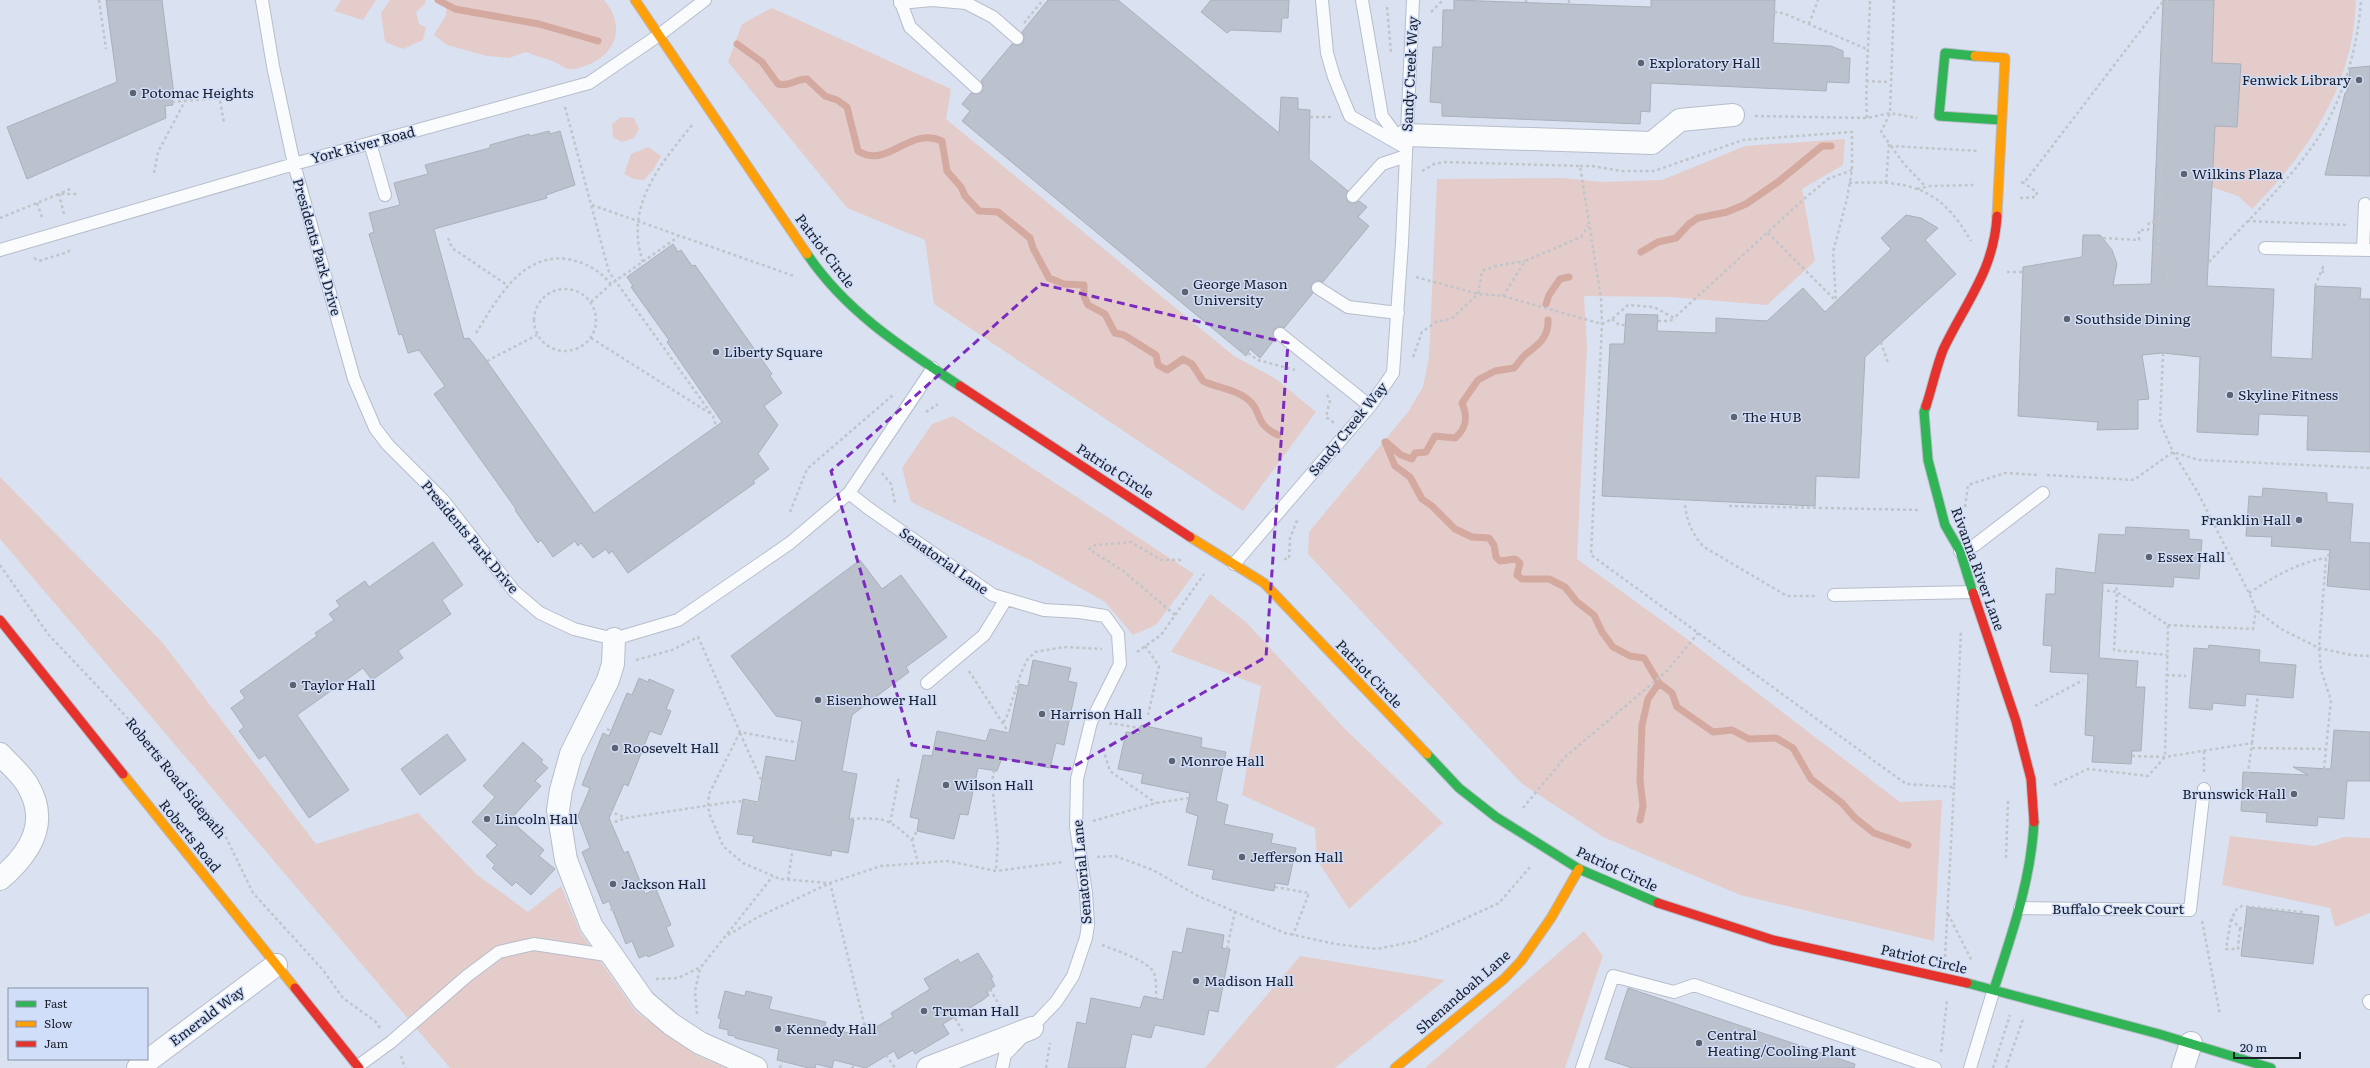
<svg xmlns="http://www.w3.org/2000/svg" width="2370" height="1068" viewBox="0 0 2370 1068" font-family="Literata,serif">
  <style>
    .green { fill: #e4cccb }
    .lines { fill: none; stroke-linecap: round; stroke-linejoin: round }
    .stream { stroke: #d3a9a0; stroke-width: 7 }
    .building { fill: #bbc1cd; stroke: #aaafbb }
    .lane-casing { stroke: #b7bdc9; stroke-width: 14 }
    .street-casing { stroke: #b7bdc9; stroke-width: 24 }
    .fast-casing { stroke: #b7bdc9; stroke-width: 11 }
    .slow-casing { stroke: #b7bdc9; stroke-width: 11 }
    .jam-casing { stroke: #b7bdc9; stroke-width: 11 }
    .path { stroke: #c1c5ca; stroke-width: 2.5; stroke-dasharray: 3 3; stroke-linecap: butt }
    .lane { stroke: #f9fbfd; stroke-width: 12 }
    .street { stroke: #f9fbfd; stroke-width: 22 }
    .fast { stroke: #30b455; stroke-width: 9 }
    .slow { stroke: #ff9f0a; stroke-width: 9 }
    .jam { stroke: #e5322d; stroke-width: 9 }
    .marked { fill: none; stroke: #7b2cbf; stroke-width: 3; stroke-dasharray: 8 5; stroke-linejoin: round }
    .poi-dot { fill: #5d636f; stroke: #d1defa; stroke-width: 1.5 }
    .labels { text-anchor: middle; stroke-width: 3; stroke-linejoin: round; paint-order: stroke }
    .poi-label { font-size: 14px; fill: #1a1f29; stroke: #d1defa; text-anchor: start }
    .street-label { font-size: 14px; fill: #1a1f29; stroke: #d1defa }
  </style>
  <rect width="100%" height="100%" fill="#dae2f1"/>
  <path class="green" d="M341 0H376L363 20 334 11Z
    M390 0H426L425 4 416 12 419 24 426 27 423 40 403 49 385 42 381 13Z
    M447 0H604C623 22 620 50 592 63 587 66 575 70 569 69 564 69 559 64 555 62 545 58 535 56 526 52L509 58 487 56 447 45 434 35 446 15Z
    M2214 0H2356C2353 86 2310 150 2252 209L2238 196 2211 187 2215 126 2237 127 2241 65 2212 63Z
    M772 8 951 89 946 119 1234 356 1276 379 1316 412 1243 511 934 304 925 240 847 208 728 62 742 24Z
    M621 117 634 118 639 129 634 138 622 142 613 137 612 124Z
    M1845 139 1843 165 1802 189 1815 261 1767 305 1670 297 1584 296 1587 346 1577 559 1679 633 1900 802 1942 800 1934 941 1740 895 1603 837 1521 783 1308 554 1309 532 1408 412 1423 387 1429 357 1437 179 1562 178 1602 182 1662 180 1745 146Z
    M648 147 661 156 653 170 644 180 634 179 624 174 631 154Z
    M953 416 1194 574 1156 625 1133 635 1105 602 1032 561 911 502 902 468 932 424Z
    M0 477 162 642 316 844 418 813 476 874 528 912 561 886 580 932 636 1012 696 1055 726 1068H450L0 539Z
    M1210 594 1246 622 1344 728 1443 823 1349 909 1317 860 1315 828 1242 795 1261 686 1171 652Z
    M2230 836 2315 846 2344 837 2370 838V913L2335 927 2330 908 2222 885Z
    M1584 931 1603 956 1565 1068H1425Z
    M1300 956 1445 980 1335 1068H1205Z"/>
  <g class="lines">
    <path class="stream" d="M438 0 455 9 539 24 598 41
      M737 44 762 62 778 84C790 87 795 79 807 79L825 96 837 100 847 107 858 151C888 170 908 126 942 141L947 171 961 187 965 196 979 211 998 212 1030 238 1033 248 1049 278 1064 284 1084 285V296L1088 305 1105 314 1115 333 1124 335 1156 355 1158 365 1167 370 1183 359 1192 364 1203 381C1217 388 1233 388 1246 398 1264 411 1252 423 1278 435
      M1641 252 1658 242 1676 238 1689 224 1698 218 1727 212 1746 204 1778 182 1822 146H1831
      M1546 304 1549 295 1560 279 1569 277
      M1385 442 1395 466 1410 477 1422 499 1432 506 1455 529 1472 537 1489 538 1494 545 1496 557 1500 561 1515 559 1520 563 1517 575 1522 579H1549L1565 587 1577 602 1594 615 1602 632 1613 647 1630 656 1644 658 1659 683 1672 693 1677 707 1713 732 1732 730 1749 739 1776 738 1793 748 1811 779 1842 803 1855 818 1874 833 1908 845
      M1386 442 1401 455 1412 459 1415 453 1426 452 1435 436 1455 438C1467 428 1468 417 1462 403L1478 380 1495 371 1514 368C1518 364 1522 357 1526 354 1538 345 1549 337 1548 320
      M1640 820 1643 806 1640 780 1642 725 1648 699 1659 683"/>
  </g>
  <path class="building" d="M106 0H162L174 95H171L173 105 165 106 166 118 27 179 7 127 117 82Z
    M1048 0H1118L1279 133 1281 97 1298 98V109L1310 110 1309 159 1348 191 1346 198 1348 202 1355 203 1359 201 1367 207 1358 217 1369 226 1323 282 1318 281 1312 284 1311 288 1313 293 1284 328 1281 327 1274 329 1273 333 1275 339 1260 358 1250 349 1246 356 962 121 970 111 962 104 971 93 978 94 982 92 983 85 981 81 1012 44 1019 45 1023 43 1024 36 1022 32Z
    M1211 0H1289L1288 18H1282L1281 32 1231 30 1227 33 1201 12Z
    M1454 0 1651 7V0H1775L1773 43 1831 46 1843 51V58H1850L1849 83 1827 82 1826 91 1651 83 1650 112 1641 111 1640 124 1442 116V103L1430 102 1433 47H1442L1443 10H1454Z
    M2163 0H2214L2212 63 2241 64 2237 127 2215 126 2207 286 2274 289 2271 357 2312 359 2315 286 2361 288 2360 299H2370V452L2307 450 2308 416 2259 414 2258 435 2197 432 2200 357 2163 353 2142 355 2149 399 2138 400V429L2097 430 2098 422 2018 416 2023 267 2082 257 2083 235H2100L2112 250 2117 264 2113 285 2151 284Z
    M2370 66V176L2325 175 2345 93 2347 92 2350 68Z
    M549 131 550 134 560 131 575 185 546 195 547 198 434 229 464 339 469 338 484 357 594 513 722 422 667 342 669 340 631 287 633 286 627 277 673 244 678 252 681 250 692 266 695 265 772 374 770 376 782 393 764 406 778 425 758 454 769 469 753 481 755 483 628 573 612 551 609 554 606 549 593 558 581 543 578 546 575 541 553 557 541 540 538 543 515 510 516 509 434 394 445 386 419 350 408 353 402 334 399 335 369 234 374 232 369 213 400 205 394 183 428 174 425 165 490 148V145L529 134 530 136Z
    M1906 215 1921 218 1938 228 1925 240 1956 274 1865 357 1859 478 1816 476 1815 506 1602 496 1610 344H1624L1626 314 1658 315 1657 331 1716 333V318L1767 321 1803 288 1825 312 1891 249 1881 238Z
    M2263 488 2327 493V502L2353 504 2350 542 2370 543V590L2327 586 2330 550 2271 546 2272 537 2246 536 2249 496 2262 497Z
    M2126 527 2189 530V539L2202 540 2199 579 2174 577 2173 587 2103 583 2099 658 2138 661 2136 687H2145L2141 751H2132L2131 764 2092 762 2094 736 2085 735 2088 674 2050 672 2052 646 2043 645 2046 594H2055L2056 568 2095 573 2099 534 2125 535Z
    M433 542 463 585 442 600 451 614 398 651 403 658 372 680 363 668 297 715 349 790 309 818 265 755 259 759 239 731 244 727 231 708 245 698 240 691 317 636 315 633 334 620 329 614 340 606 336 601 365 581 369 587Z
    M860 560 882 589 901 575 947 637 906 667 909 672 852 715 842 771 857 774 849 819 854 820 848 853 832 850 831 856 752 842 754 836 737 834 743 799 758 802 766 756 795 761 802 721 776 716 731 656Z
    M2209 645 2260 650 2259 662 2296 665 2293 698 2246 694 2245 706 2213 703 2212 710 2189 708 2194 648 2208 649Z
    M1033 660 1071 668 1068 681 1077 683 1064 745 1056 743 1050 768 1002 758 997 771 978 768 968 815 960 814 954 839 917 831 919 819 910 817 923 755 932 756 937 731 986 741 990 729 1009 733 1019 684 1028 686Z
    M639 678 648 682 649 679 674 690 666 709 671 711 661 735 650 731 628 786 624 784 609 818 624 853 628 851 645 894 656 889 671 925 666 927 674 946 648 957 647 955 639 958 632 941 626 944 609 901 603 904 582 852 590 848 578 816 590 788 582 785 603 733 609 736 627 693 632 695Z
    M1141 725 1202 738 1201 747 1226 752 1216 801 1228 805 1224 824 1273 834 1271 843 1296 848 1288 885 1275 883 1274 891 1212 879 1214 870 1188 865 1198 816 1186 812 1190 793 1141 783 1143 774 1118 769 1126 732 1139 734Z
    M2334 730 2370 732V781H2347L2344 819 2318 817 2317 826 2266 822 2267 813 2241 811 2243 772 2308 775 2293 767 2329 769 2331 767Z
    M447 734 466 760 420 795 401 769Z
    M523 742 543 760 541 762 548 768 535 781 541 786 510 820 544 850 539 856 555 869 531 895 516 882 512 886 492 868 495 865 486 856 497 845 472 822 495 797 483 786Z
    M2247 907 2319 916 2313 964 2241 956Z
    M1187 928 1224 935 1222 948 1230 949 1218 1012 1209 1010 1204 1035 1155 1025 1151 1038 1132 1034 1125 1068H1068L1077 1022 1086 1024 1091 998 1140 1008 1144 996 1163 1000 1173 951 1182 953Z
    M978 953 993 977 991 978 995 986 987 992 989 995 983 1000 943 1024 949 1034 915 1054 913 1050 898 1059 894 1051 866 1068 834 1060 832 1068 816 1064 815 1068H809L777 1060 779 1049 735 1038V1036L728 1035V1030L719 1028 721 1019 718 1018 725 991 745 996 746 991 772 997 769 1009 826 1022 825 1027 861 1036 893 1017 891 1013 930 989 924 979 958 959 960 963Z
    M1628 988 1855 1064 1854 1068H1632L1605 1059Z"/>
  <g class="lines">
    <defs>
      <path id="lane" d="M262 0 273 66 294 164 354 379 375 428 388 445 443 500 514 591 540 613 574 629 614 639 678 620 790 543 849 493 933 368
        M900 0 910 27 976 87
        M932 0 966 3 993 17 1017 38
        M1322 0 1327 53 1334 77 1350 116 1406 148
        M1362 0 1382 116 1403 144
        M900 3 932 0
        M370 143 385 195
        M1353 196 1382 164 1406 156
        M2265 248 2370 250
        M0 250 294 164 589 83 659 35 705 0
        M2363 250 2365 204
        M1318 288 1348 307 1398 313
        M1280 334 1370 406
        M849 493 868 508 993 595 1044 610 1079 612 1105 616 1118 634 1120 664 1091 722 1077 779 1076 827 1086 893 1088 925 1086 938 1073 976 1056 1002 1005 1055 1002 1068
        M1960 551 1975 545 2043 493
        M1234 564 1370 406 1393 373 1402 243 1413 0
        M1834 595 1973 592
        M927 683 984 635 1006 599
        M2020 908 2190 910 2204 789
        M2369 1001 2370 1003
        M358 1066 391 1042 467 976 499 952 534 944 613 956
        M1582 1068 1613 976 1674 992 1694 985 1935 1068
        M1970 1068 1994 989"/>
      <path id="street" d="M1406 135 1652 143 1680 120 1733 115
        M614 639 613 664 608 680 571 754 561 790 558 810 566 860 591 925 644 1001 671 1024 700 1043 756 1068
        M0 754C8 763 20 773 27 784 50 822 31 853 0 879
        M138 1068 276 965
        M928 1068 1032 1028
        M2183 1068 2191 1043"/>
      <path id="fast" d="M1975 56 1945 53 1939 116 2001 120
        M807 254C846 312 903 348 960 386
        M1926 406 1924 412 1928 460 1945 525 1960 551 1973 593
        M1427 754 1459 788 1496 817 1579 869 1658 903
        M1967 983 2159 1034 2271 1068
        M1994 989C2012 934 2031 880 2034 822"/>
      <path id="slow" d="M635 0 807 254
        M1975 56 2005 58 1997 216
        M1190 537 1264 583 1427 754
        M123 774 295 988
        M1395 1068 1504 979 1521 961 1551 918 1579 869"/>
      <path id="jam" d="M960 386 1190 537
        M1926 406C1932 388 1936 368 1943 350 1965 303 1994 271 1997 216
        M1973 593 2016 721 2031 779 2034 822
        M0 620 123 774
        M1658 903 1773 940 1967 983
        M295 988 359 1068"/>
    </defs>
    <use href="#lane" class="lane-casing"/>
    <use href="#street" class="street-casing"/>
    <use href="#fast" class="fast-casing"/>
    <use href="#slow" class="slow-casing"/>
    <use href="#jam" class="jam-casing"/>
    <path class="path" d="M99 0 106 49
      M1569 0V3
      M1894 0 1890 113 1881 132 1891 146 1979 151
      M2167 0 2158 255V260H2167V284
      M1526 2V0
      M1387 7 1391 53
      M1431 12 1443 0
      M1774 12 1783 13 1869 50
      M1024 23 1043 0
      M1809 24 1818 0
      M1866 81 1889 82
      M218 89 224 123
      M172 102 219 98
      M565 107 609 272 713 416 716 426
      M1755 116 1867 118 1890 113 1917 118
      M1310 117H1331
      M1867 118C1865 79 1869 40 1870 0
      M1891 146 1904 164 1926 187
      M1580 166H1592L1622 171H1654L1743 140 1852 132V170L1847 199 1833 252 1836 301
      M1422 171 1434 164 1445 162 1580 166 1601 298 1602 324 1591 555 1906 784 1954 787 1961 631
      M154 173 158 152 185 101
      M2021 182 2024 183 2164 0
      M1849 183C1910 180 1940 187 1971 241
      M1886 183 1889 143
      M1917 189 1930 186 1976 185
      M2020 198 2036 197 2037 192 2024 183
      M37 203 43 220
      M592 205 794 276
      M64 214 59 194 72 188
      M0 218 59 194H77
      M2247 221 2348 225
      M1768 233 1836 301
      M448 238 452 248 507 285
      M2103 238 2139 240V230H2148L2149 222H2159
      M34 258 39 261 68 252 71 248
      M643 262C624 207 659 166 692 125
      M2209 262C2244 224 2284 187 2314 144 2342 104 2358 48 2361 0
      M2007 272H2022
      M1416 277 1478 294 1503 296 1602 324 1612 319 1628 305 1654 307 1674 318 1804 199 1828 179 1852 170
      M2315 286 2323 267V273
      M534 320a31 31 0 1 1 62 0a31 31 0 1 1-62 0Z
      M1503 296 1525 261 1581 237 1588 226
      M591 302 611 284 678 237
      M1612 319 1619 325H1625
      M1658 321H1670L1674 318
      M476 333C497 300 521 253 567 259 585 262 599 270 611 284
      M591 338 711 414
      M1881 342 1888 363
      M1248 353 1258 360 1295 370
      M2163 353 2160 422 2173 452 2197 491 2249 593 2256 610 2281 629 2319 648 2351 655 2370 656
      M1413 357 1422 332 1436 322 1451 319 1478 294 1482 271 1496 266 1525 261
      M487 361 537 335
      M1327 395 1330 400 1326 417 1334 423
      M926 412 938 404
      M882 473 891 484 895 503
      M2047 475 2134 480 2173 452 2199 460 2370 468
      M1685 505C1687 522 1692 534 1704 547L1787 596H1817
      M1729 506 1918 510
      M1965 507 1968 485 2005 473 2040 475
      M790 512 807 469 893 395
      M1284 559H1289L1290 538 1298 518
      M0 565 48 634 153 745 223 831 253 893 323 970 343 998 375 1021 380 1028
      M2101 590 2117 592 2114 650 2167 655
      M2249 593C2274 577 2296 563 2326 558
      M1175 615 1123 571 1089 549 1095 545 1131 542 1161 560H1183
      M2168 625 2253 629 2256 610
      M1145 646 1159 666 1148 715
      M1137 652 1161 635 1204 574
      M636 660 672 650 698 637 740 732 799 743
      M969 671 1009 733
      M2166 675 2186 676
      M2035 706 2083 680
      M1003 722 1006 719 1021 673 1027 660 1035 652 1064 647 1102 649
      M1110 725 1111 723 1140 728
      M607 729 615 733
      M740 732 709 794 708 807 710 815 723 846 743 863 780 879 830 883 881 866 948 861 996 871 1064 862
      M740 733 763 784
      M2252 743 2258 695
      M2252 748 2325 749
      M1103 749 1110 771 1156 803
      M2132 756 2165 757 2252 743 2248 773
      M2324 769 2331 700 2321 670 2319 648 2326 558 2330 553
      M994 770 992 783 998 841 996 871
      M2204 772V751
      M2054 785 2088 769 2148 776 2165 757 2168 625 2117 592 2116 584
      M1523 808 1566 756 1667 671 1698 633
      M609 811 626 818 731 802 747 801 759 803
      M845 818C856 819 867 818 877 819 891 820 902 831 912 840L918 863
      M507 820H537
      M1093 821 1156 803 1189 798
      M890 823 899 777
      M609 824 626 818
      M912 840 917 831
      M1097 857 1115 856 1153 870 1198 896 1285 933 1335 944 1377 949 1416 941 1499 903 1530 867
      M2006 858 2008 801
      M788 880 793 847
      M1275 887 1309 893 1293 935
      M610 910 617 907
      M1948 914 1972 961
      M2231 919 2226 949H2238L2240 928
      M2202 921 2220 1015
      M2248 929 2240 928 2231 919 2237 909 2242 906 2302 912V914
      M728 935 758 917 830 883 864 1023 860 1036
      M1102 945C1115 950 1149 961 1154 973 1157 981 1156 990 1156 998
      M1227 949 1235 911
      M1945 957 1954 787
      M656 979 678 978 701 967 773 876
      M990 989 1005 1015
      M952 1013 963 1032
      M697 1014 695 991 700 968
      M864 1023 870 1031
      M1941 1052 1947 1001
      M886 1055 895 1068
      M401 1056 405 1068
      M780 1068 782 1061
      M852 1068 854 1065
      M1046 1068 1050 1043
      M1993 1068 2010 1015
      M2006 1068 2023 1019"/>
    <use href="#lane" class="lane"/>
    <use href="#street" class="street"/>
    <use href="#fast" class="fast"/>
    <use href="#slow" class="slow"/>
    <use href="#jam" class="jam"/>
  </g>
  <path class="marked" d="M1041 284 1288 343 1266 657 1069 769 912 745 831 471Z"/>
  <g class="poi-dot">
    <circle cx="1641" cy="63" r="4"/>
    <circle cx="2359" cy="80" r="4"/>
    <circle cx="133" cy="93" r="4"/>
    <circle cx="2184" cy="174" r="4"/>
    <circle cx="1185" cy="292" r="4"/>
    <circle cx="2067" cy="319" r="4"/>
    <circle cx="716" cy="352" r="4"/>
    <circle cx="2230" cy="395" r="4"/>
    <circle cx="1734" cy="417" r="4"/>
    <circle cx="2299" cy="520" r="4"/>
    <circle cx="2149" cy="557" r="4"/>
    <circle cx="293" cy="685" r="4"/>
    <circle cx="818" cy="700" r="4"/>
    <circle cx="1042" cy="714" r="4"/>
    <circle cx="615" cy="748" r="4"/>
    <circle cx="1172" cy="761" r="4"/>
    <circle cx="946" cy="785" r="4"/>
    <circle cx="2294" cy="794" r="4"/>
    <circle cx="487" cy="819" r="4"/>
    <circle cx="1242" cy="857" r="4"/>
    <circle cx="613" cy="884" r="4"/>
    <circle cx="1196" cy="981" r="4"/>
    <circle cx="924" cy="1011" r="4"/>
    <circle cx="778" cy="1029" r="4"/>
    <circle cx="1699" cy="1043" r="4"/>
  </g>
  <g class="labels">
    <g class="poi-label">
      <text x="1649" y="68">Exploratory Hall</text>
      <text x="2351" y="85" text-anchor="end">Fenwick Library</text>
      <text x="141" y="98">Potomac Heights</text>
      <text x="2192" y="179">Wilkins Plaza</text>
      <text x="1193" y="289">George Mason<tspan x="1193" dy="16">University</tspan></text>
      <text x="2075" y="324">Southside Dining</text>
      <text x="724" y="357">Liberty Square</text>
      <text x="2238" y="400">Skyline Fitness</text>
      <text x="1742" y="422">The HUB</text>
      <text x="2291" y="525" text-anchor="end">Franklin Hall</text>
      <text x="2157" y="562">Essex Hall</text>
      <text x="301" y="690">Taylor Hall</text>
      <text x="826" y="705">Eisenhower Hall</text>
      <text x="1050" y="719">Harrison Hall</text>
      <text x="623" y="753">Roosevelt Hall</text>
      <text x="1180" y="766">Monroe Hall</text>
      <text x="954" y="790">Wilson Hall</text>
      <text x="2286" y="799" text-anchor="end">Brunswick Hall</text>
      <text x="495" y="824">Lincoln Hall</text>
      <text x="1250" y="862">Jefferson Hall</text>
      <text x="621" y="889">Jackson Hall</text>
      <text x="1204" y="986">Madison Hall</text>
      <text x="932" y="1016">Truman Hall</text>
      <text x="786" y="1034">Kennedy Hall</text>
      <text x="1707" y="1040">Central<tspan x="1707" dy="16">Heating/Cooling Plant</tspan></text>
    </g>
    <g class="street-label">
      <text transform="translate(1410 74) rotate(-87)" y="5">Sandy Creek Way</text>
      <text transform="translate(363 145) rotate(-15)" y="5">York River Road</text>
      <text transform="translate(317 247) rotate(74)" y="5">Presidents Park Drive</text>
      <text transform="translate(825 251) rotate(53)" y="5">Patriot Circle</text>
      <text transform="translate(1348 429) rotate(-51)" y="5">Sandy Creek Way</text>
      <text transform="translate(1115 471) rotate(33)" y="5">Patriot Circle</text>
      <text transform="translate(470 537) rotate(50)" y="5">Presidents Park Drive</text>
      <text transform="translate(944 561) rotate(35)" y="5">Senatorial Lane</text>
      <text transform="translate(1978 569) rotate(70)" y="5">Rivanna River Lane</text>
      <text transform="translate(1369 674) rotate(46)" y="5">Patriot Circle</text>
      <text transform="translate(176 778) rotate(51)" y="5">Roberts Road Sidepath</text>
      <text transform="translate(190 836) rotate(51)" y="5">Roberts Road</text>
      <text transform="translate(1617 869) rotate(25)" y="5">Patriot Circle</text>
      <text transform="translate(1082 872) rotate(-95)" y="5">Senatorial Lane</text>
      <text x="2118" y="914">Buffalo Creek Court</text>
      <text transform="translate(1924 959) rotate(13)" y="5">Patriot Circle</text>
      <text transform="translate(1463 992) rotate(-41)" y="5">Shenandoah Lane</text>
      <text transform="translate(207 1016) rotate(-37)" y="5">Emerald Way</text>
    </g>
  </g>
  <rect x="8" y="988" width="140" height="72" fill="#d1defa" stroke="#8892a6"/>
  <rect x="16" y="1001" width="20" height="6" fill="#30b455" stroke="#8892a6"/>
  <text x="44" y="1008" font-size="12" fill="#1a1f29">Fast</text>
  <rect x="16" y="1021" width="20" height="6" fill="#ff9f0a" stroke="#8892a6"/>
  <text x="44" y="1028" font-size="12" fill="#1a1f29">Slow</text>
  <rect x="16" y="1041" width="20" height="6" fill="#e5322d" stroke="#8892a6"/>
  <text x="44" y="1048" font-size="12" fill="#1a1f29">Jam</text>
  <path d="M2234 1052v6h66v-6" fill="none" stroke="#1a1f29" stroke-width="2"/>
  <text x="2240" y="1052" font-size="12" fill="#1a1f29" stroke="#d1defa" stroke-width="3" paint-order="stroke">20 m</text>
</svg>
